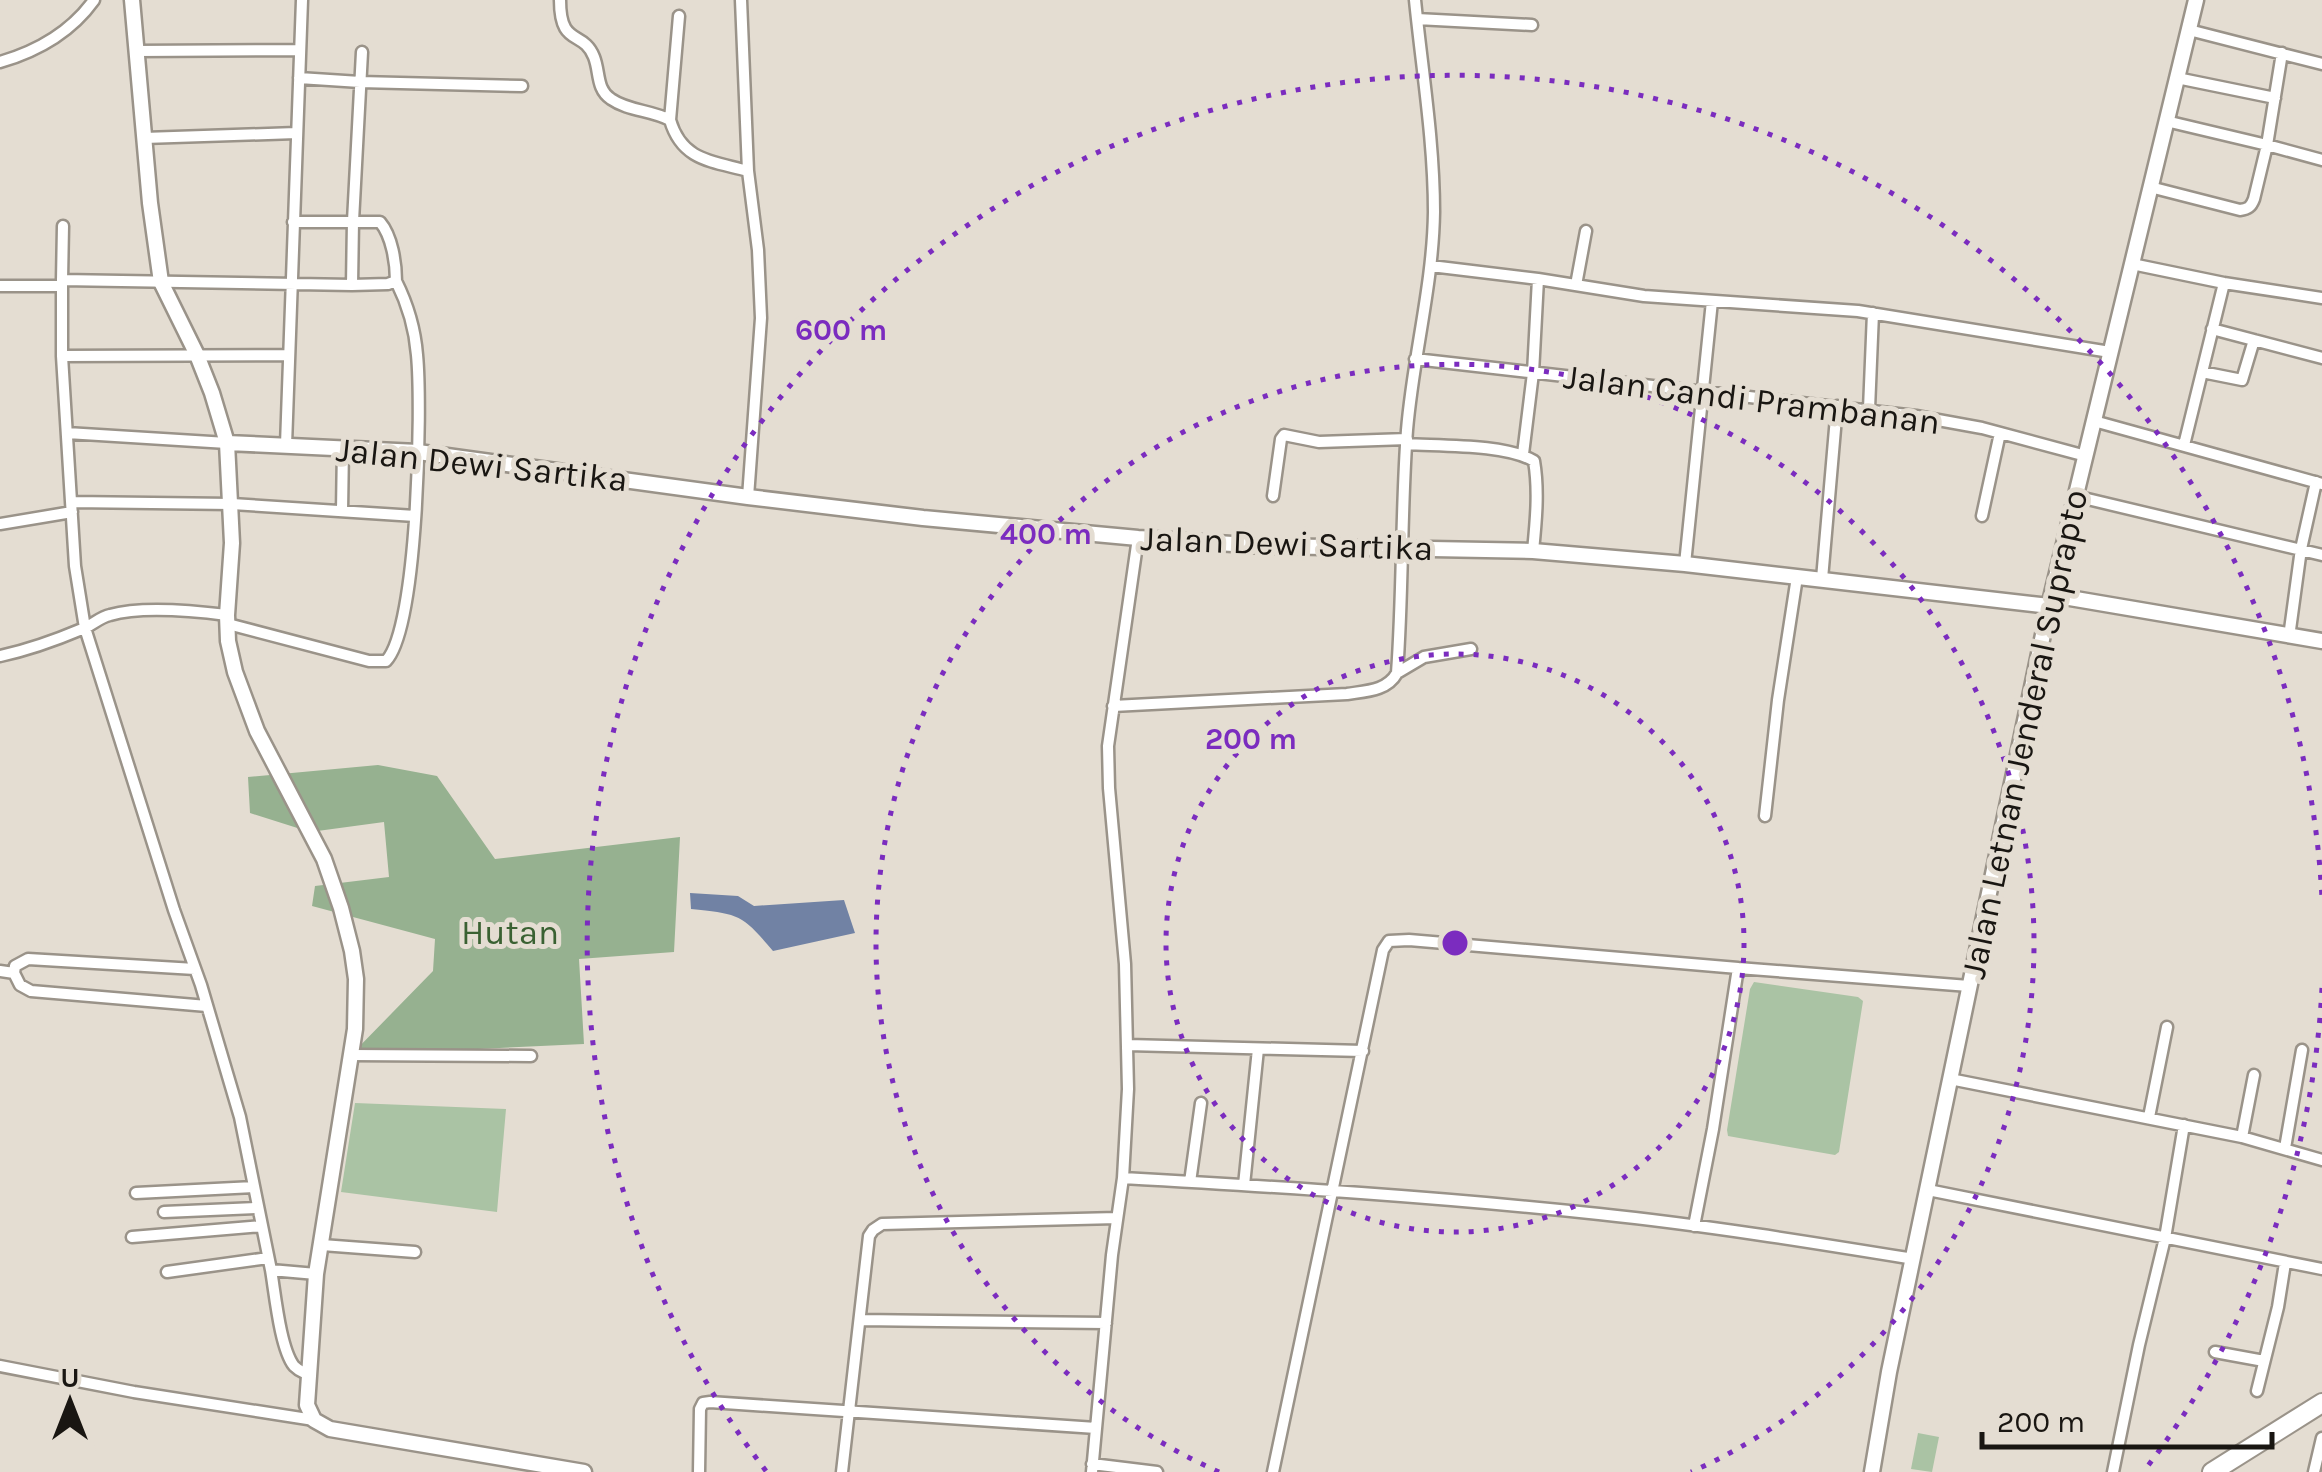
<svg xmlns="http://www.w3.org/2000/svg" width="2322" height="1472" viewBox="0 0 2322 1472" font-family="Karla,sans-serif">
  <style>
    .green { fill: #aac3a4 }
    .forest { fill: #96b190 }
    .water { fill: #7182a4 }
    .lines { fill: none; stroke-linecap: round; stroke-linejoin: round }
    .street-casing { stroke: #9a9389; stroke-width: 15 }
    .secondary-casing { stroke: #9a9389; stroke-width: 19 }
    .highway-casing { stroke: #9a9389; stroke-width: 22 }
    .street { stroke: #fff; stroke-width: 10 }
    .secondary { stroke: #fff; stroke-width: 14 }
    .highway { stroke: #fff; stroke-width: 18 }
    .ring { fill: none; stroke: #7b2cbf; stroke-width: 5; stroke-dasharray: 5 10 }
    .labels { text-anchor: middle; stroke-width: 10; stroke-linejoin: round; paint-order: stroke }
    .street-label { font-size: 35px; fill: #191612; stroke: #e4ddd2 }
    .park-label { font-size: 35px; fill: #3a6132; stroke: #e4ddd2 }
    .centre { fill: #7b2cbf; stroke: #e4ddd2; stroke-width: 5 }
    .ring-label { font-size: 30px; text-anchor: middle; font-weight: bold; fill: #7b2cbf; stroke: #e4ddd2; stroke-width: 10; stroke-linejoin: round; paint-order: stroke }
  </style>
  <rect width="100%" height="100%" fill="#e4ddd2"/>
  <path class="green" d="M1754 982 1858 997 1863 1001 1839 1152 1835 1155 1728 1136 1727 1130 1750 989Z
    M355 1103 506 1109 497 1212 341 1192Z
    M1918 1433 1939 1437 1932 1472 1911 1469Z"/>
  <path class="forest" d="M378 765 437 776 495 859 680 837 674 952 579 959 584 1044 351 1055 433 971 435 939 312 906 315 886 389 877 384 822 310 832 250 813 248 777Z"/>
  <path class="water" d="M690 893 738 896 754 906 844 900 855 933 773 951C742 914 739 914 691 909Z"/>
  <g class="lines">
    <defs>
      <path id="street" d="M560 0C560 48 583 29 594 57 600 72 596 89 611 99 628 111 651 110 670 120 682 161 712 161 748 171
        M741 0 748 171 758 250 761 318 748 497
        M1417 19 1532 25
        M2189 30 2322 64
        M136 51 300 50
        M0 62C38 51 71 32 94 0
        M299 78 360 82 522 86
        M2177 78 2275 98
        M670 120 679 16
        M2166 121 2267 145 2282 53
        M144 138 296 133
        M2150 187 2240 210C2248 209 2251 207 2254 199L2267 145 2322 160
        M293 222H380C392 236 396 263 396 281L388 284 352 285 62 280V356L75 566 85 628 174 910 201 985 240 1117 271 1270 316 1274
        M2132 264 2224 283 2322 298
        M1431 266 1538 279 1644 296 1858 311 2110 352
        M62 280 63 226
        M352 285 353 221 362 52
        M1576 285 1586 231
        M0 286H62
        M2212 329 2322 358
        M62 356 288 355
        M1415 359 1916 416 1982 428 2086 456
        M2202 372 2242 380 2254 340
        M1869 409 1873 313
        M2094 421 2322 484
        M67 433 227 443
        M1407 444C1441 446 1506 444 1534 461 1539 490 1536 521 1533 551
        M286 445 302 0
        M2184 445 2224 283
        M1523 454 1533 373 1538 279
        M1273 496 1281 439 1284 435 1319 442 1407 439
        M2075 496 2322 555
        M72 502 232 504 415 516
        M342 511 343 447
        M1982 516 2000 433
        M0 524 72 512
        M1685 564 1712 301
        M1822 579 1837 406
        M228 624 369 661H386C418 628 422 407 417 355 415 329 408 305 396 281
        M2289 637 2301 549 2316 482
        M0 656C28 650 56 640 82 629 91 626 100 617 110 615 141 606 195 611 227 615
        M1397 673 1424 657 1471 649
        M1113 706 1347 694C1366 691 1387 691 1397 673 1403 592 1401 511 1407 430 1413 357 1433 285 1434 212 1434 141 1422 70 1415 0
        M1765 816 1778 700 1797 577
        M0 971 14 973 20 985 31 991 207 1006
        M14 973 15 966 28 959 195 969
        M1128 1045 1363 1051
        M351 1055 531 1056
        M1950 1079 2242 1137 2322 1160
        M2149 1117 2167 1027
        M2242 1137 2254 1075
        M2285 1148 2302 1050
        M1123 1178C1282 1187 1440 1197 1599 1214 1704 1225 1809 1242 1914 1259
        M1190 1182 1201 1103
        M1244 1185 1258 1049
        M1928 1190 2322 1269
        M136 1193 254 1187
        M164 1212 258 1208
        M1694 1226 1713 1129 1738 968 1969 986
        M132 1237 262 1226
        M322 1245 415 1252
        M271 1270C275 1293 280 1348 294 1366 299 1371 301 1371 307 1374
        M167 1272 268 1258
        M860 1320 1106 1323
        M2215 1352 2264 1361
        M0 1366 134 1392 314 1420
        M2257 1391 2278 1307 2285 1263
        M1092 1464 1157 1472
        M699 1472 700 1409 703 1403 710 1402 1096 1428
        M842 1472 869 1236 873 1230 882 1224 1117 1218
        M1092 1472 1112 1255 1123 1178 1128 1089 1125 964 1109 788 1108 746 1138 538
        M1273 1472 1383 950 1389 941 1409 940 1738 968
        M2113 1472 2139 1345 2165 1238 2184 1125
        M2314 1472 2322 1438"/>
      <path id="secondary" d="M132 0 150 203 161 282 197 355 212 393 227 443 232 543 227 615 228 641 235 672 257 731 324 859 341 908 352 951 356 979 355 1029 316 1274 307 1405 314 1420 330 1429 584 1472
        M227 443 418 452 748 497 923 518 1138 538 1264 546 1533 551 1685 564 2049 606
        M2052 595 2322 641
        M1872 1472 1889 1372 2049 606 2196 0"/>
      <path id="highway" d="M2212 1472 2322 1403"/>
    </defs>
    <use href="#street" class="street-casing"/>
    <use href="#secondary" class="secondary-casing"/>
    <use href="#highway" class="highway-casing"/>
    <use href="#street" class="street"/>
    <use href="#secondary" class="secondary"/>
    <use href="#highway" class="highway"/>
  </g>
  <g class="ring">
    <circle cx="1455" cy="943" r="289"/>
    <path d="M1219 1472A579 579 0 1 1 1691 1472"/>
    <path d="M2322 988A868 868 0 0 1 2144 1471M766 1471A868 868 0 1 1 2322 898"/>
  </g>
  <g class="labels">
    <g class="street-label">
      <text transform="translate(1752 399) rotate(7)" y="12">Jalan Candi Prambanan</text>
      <text transform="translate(482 464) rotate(6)" y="12">Jalan Dewi Sartika</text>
      <text transform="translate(1287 543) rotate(2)" y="12">Jalan Dewi Sartika</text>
      <text transform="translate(2024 734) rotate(-78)" y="12">Jalan Letnan Jenderal Suprapto</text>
    </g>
    <g class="park-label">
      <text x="510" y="944">Hutan</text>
    </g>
  </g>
  <circle cx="1455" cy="943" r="15" class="centre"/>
  <g class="ring-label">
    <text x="841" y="340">600 m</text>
    <text x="1046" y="544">400 m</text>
    <text x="1251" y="749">200 m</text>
  </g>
  <g transform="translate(70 1402)" stroke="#e4ddd2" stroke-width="8" paint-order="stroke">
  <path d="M0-8L18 38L0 25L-18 38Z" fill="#191612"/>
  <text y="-15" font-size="28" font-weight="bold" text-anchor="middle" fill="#191612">U</text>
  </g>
  <path d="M1982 1432v15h290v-15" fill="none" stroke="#191612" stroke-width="5"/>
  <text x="1997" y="1432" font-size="30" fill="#191612" stroke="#e4ddd2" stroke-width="8" paint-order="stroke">200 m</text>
</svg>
